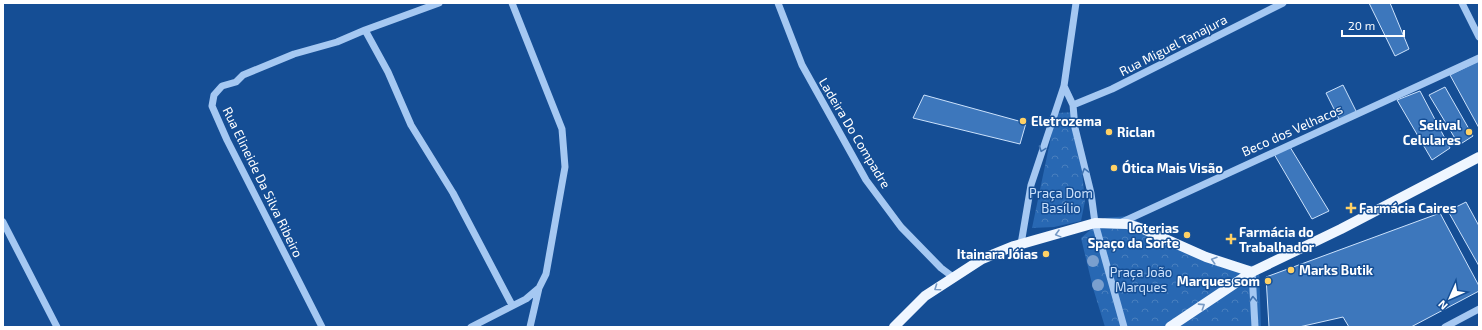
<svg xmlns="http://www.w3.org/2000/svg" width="1482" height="330" viewBox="0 0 1482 330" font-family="'Exo 2',sans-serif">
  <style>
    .park { fill: url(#park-crowns) }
    .building { fill: #3d77bc; stroke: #cce2fc }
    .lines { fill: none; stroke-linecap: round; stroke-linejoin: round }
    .minor { stroke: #a5c8f2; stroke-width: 7 }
    .major { stroke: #eff6ff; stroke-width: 10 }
    .tree { fill: #7a9fce }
    .oneway { stroke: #4073b1 }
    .oneway2 { stroke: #779ac5 }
    .poi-dot { fill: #ffd165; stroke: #154e95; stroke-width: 1.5 }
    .labels { text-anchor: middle; stroke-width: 3; stroke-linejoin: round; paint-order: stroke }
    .street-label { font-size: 13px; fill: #fff; stroke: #154e95 }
    .poi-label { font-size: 13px; font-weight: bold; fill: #fff; stroke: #154e95; text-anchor: start }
    .park-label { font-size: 13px; fill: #cce2fc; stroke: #154e95 }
  </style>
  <defs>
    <pattern id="park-crowns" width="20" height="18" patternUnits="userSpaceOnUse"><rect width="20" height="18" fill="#2868b3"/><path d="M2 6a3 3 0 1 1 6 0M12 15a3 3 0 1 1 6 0" fill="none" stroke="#487fbe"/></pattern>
  </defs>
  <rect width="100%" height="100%" fill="#154e95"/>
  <path class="park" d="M1076 112 1085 201 1081 221 1054 227 1032 228 1056 113Z
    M1129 216 1151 230 1238 265 1259 266 1261 327H1105L1093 288 1081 238 1104 218Z"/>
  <path class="building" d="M1369 3H1390L1409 49 1395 56Z
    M1478 61 1479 64V128L1450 75Z
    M1343 85 1357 113 1340 121 1326 93Z
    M1445 87 1473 136 1459 145 1429 95Z
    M1420 91 1450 148 1432 160 1397 100Z
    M924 95 1026 123 1020 144 913 118Z
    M1290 147 1329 211 1312 219 1274 154Z
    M1466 202 1479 226V266L1448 211Z
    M1440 213 1479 286V291L1411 327H1349L1343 317 1299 327H1269L1266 277Z"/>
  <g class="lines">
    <path class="minor" d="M778 3 802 65 866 180 901 227 941 268 953 277
      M1462 3 1479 37
      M365 30 388 72 411 125 453 193 512 305
      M1064 86 1073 105 1075 128 1091 193 1095 223 1124 327
      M1073 105 1112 89 1283 3
      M3 222 57 327
      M1120 223 1479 58
      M1021 244 1031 185 1064 86 1076 3
      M1252 272 1255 327
      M322 327 227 140 212 106 214 95 222 86 236 82 243 75 294 54 337 42 365 30 439 3
      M471 327 526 299 539 288 546 274 565 167 562 129 512 3
      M530 327 539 288
      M1445 327 1479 309"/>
    <path class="major" d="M894 327 925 296 982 259 1014 246 1095 223 1127 224 1143 229 1206 257 1252 272
      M1170 327 1252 272 1341 229 1479 157"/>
  </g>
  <g class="tree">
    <circle cx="1093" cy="261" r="6"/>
    <circle cx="1098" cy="285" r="6"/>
  </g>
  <defs><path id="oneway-chevron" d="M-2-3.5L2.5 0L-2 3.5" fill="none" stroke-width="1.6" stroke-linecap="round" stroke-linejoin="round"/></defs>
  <g class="oneway">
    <use href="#oneway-chevron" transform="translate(1042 149) rotate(110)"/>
    <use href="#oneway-chevron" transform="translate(1085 171) rotate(-105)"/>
    <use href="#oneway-chevron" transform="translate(1253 299) rotate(-93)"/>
  </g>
  <g class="oneway2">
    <use href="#oneway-chevron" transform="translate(1058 234) rotate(165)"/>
    <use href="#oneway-chevron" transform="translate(1214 260) rotate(-163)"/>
    <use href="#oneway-chevron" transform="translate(937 288) rotate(145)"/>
    <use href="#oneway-chevron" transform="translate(1202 306) rotate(-33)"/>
  </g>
  <g class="poi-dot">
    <circle cx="1023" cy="121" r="4"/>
    <circle cx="1109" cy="132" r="4"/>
    <circle cx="1469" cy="132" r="4"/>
    <circle cx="1114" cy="168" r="4"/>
    <path d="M1349 202h4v4h4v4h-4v4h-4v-4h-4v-4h4z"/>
    <circle cx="1187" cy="235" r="4"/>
    <path d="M1229 233h4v4h4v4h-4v4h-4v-4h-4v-4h4z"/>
    <circle cx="1046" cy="254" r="4"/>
    <circle cx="1291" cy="270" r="4"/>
    <circle cx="1268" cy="281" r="4"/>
  </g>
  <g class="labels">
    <g class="street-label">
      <text transform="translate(1173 45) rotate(-27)" y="5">Rua Miguel Tanajura</text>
      <text transform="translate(1292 130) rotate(-24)" y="5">Beco dos Velhacos</text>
      <text transform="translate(855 133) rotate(59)" y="5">Ladeira Do Compadre</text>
      <text transform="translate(263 182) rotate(64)" y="5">Rua Elineide Da Silva Ribeiro</text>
    </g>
    <g class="poi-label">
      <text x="1031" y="126">Eletrozema</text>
      <text x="1461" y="130" text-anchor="end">Selival<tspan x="1461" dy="15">Celulares</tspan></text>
      <text x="1117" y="137">Riclan</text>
      <text x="1122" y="173">Ótica Mais Visão</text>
      <text x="1359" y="213">Farmácia Caires</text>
      <text x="1179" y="233" text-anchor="end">Loterias<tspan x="1179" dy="15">Spaço da Sorte</tspan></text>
      <text x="1239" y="237">Farmácia do<tspan x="1239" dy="15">Trabalhador</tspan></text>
      <text x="1038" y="259" text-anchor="end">Itainara Jóias</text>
      <text x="1299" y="275">Marks Butik</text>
      <text x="1260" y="286" text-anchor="end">Marques som</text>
    </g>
    <g class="park-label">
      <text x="1061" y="198">Praça Dom<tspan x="1061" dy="15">Basílio</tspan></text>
      <text x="1141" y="277">Praça João<tspan x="1141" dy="15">Marques</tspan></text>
    </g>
  </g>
  <rect width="1482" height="330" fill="none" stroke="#ffffff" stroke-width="8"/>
  <g transform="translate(1450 298) rotate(225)" stroke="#154e95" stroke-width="3" paint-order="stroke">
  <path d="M0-3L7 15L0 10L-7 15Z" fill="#ffffff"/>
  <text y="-6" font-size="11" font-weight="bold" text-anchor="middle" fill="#ffffff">N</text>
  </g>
  <path d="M1342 30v6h62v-6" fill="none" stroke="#ffffff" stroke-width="2"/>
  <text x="1348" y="30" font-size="12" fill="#ffffff" stroke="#154e95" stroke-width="3" paint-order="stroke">20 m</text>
</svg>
